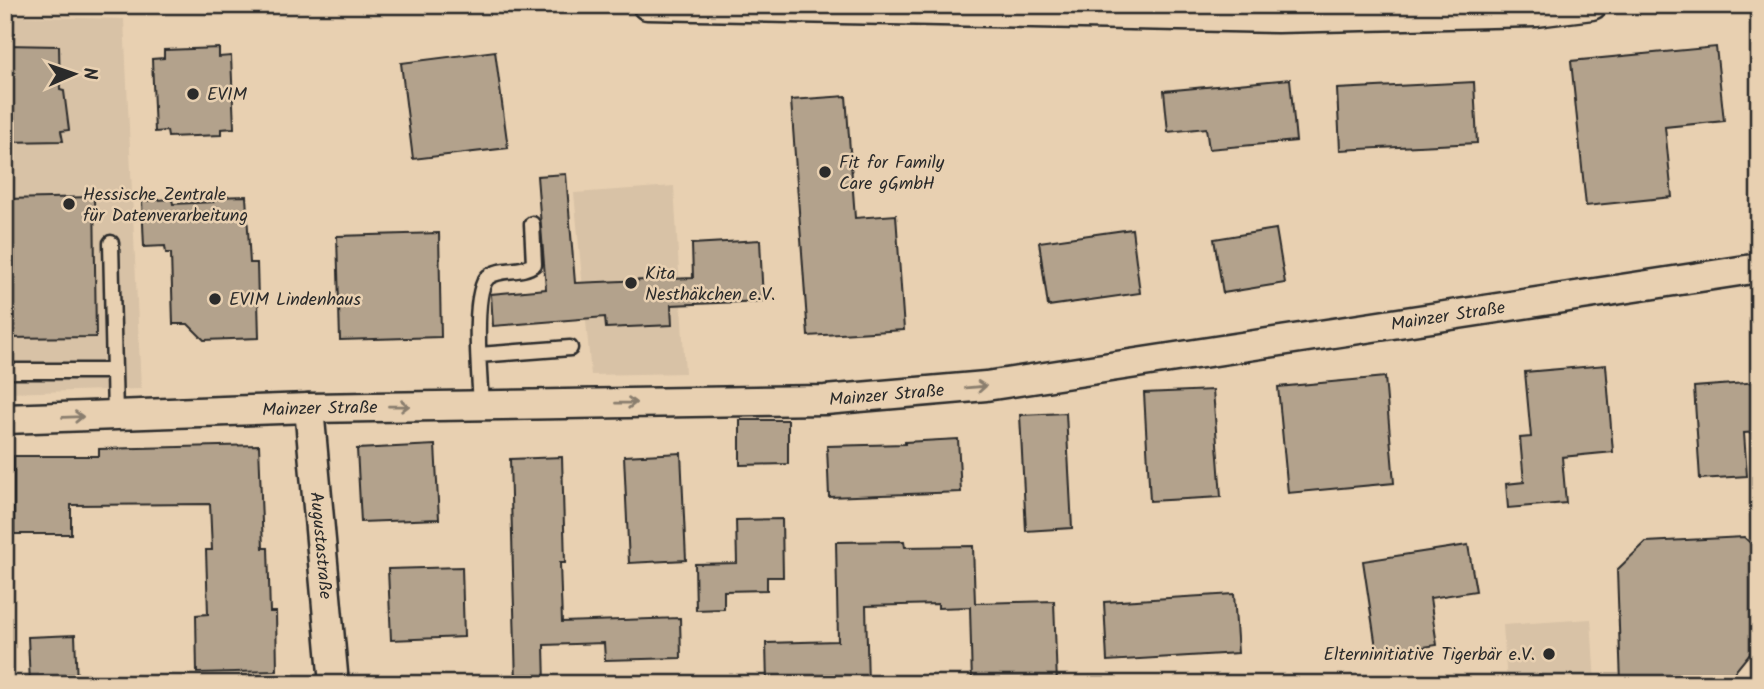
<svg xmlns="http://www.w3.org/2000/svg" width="1764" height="689" viewBox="0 0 1764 689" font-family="Kalam,sans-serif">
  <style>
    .built { fill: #d8c2a6 }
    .building { fill: #b3a28c; stroke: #2b2b2b; stroke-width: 2 }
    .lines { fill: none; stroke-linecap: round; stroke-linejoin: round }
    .lane-casing { stroke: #2b2b2b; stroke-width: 19 }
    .street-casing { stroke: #2b2b2b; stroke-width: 33 }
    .lane { stroke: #e8d0b1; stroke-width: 14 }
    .street { stroke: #e8d0b1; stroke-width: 28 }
    .oneway { stroke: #8a7e6e }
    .poi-dot { fill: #2b2b2b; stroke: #e8d0b1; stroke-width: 2.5 }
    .labels { text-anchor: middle; stroke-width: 5; stroke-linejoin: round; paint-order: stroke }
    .poi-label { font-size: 18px; fill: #2b2b2b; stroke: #e8d0b1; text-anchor: start }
    .street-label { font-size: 18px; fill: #2b2b2b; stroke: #e8d0b1 }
  </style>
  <rect width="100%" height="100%" fill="#e8d0b1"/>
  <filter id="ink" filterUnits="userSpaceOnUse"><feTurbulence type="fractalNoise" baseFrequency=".0143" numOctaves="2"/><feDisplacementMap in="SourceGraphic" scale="14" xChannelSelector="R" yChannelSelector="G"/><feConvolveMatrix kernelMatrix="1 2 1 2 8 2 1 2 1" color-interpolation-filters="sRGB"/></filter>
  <g filter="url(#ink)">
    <path class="built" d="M5 16 124 19 141 389 5 393Z
      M674 186 685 373 591 375 574 193Z
      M1591 619 1595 684H1507L1503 625Z"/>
    <path class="building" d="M5 45 59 46 60 90 64 91 69 130 61 131 63 141 5 142Z
      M1716 47 1724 121 1665 127 1672 197 1586 206 1571 61Z
      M219 48V57L231 56 234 128 221 129V135L168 137 167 131 155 132 152 59 164 58V50Z
      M495 51 508 148 413 159 401 63Z
      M1290 79 1296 141 1209 149 1206 128 1168 132 1164 91Z
      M1474 82 1477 143 1340 150 1337 89Z
      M846 96 855 218 896 215 904 330 808 336 791 100Z
      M566 174 575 283 693 278 692 244 760 240 763 301 671 305 672 325 606 328 605 317 493 326 491 294 546 289 537 176Z
      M246 196 250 263H257L259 338 204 340 188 324H173L171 253H166L165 246 144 247 142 201 172 199 173 204 214 202V197Z
      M94 197 96 337 5 338V199Z
      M1132 229 1140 293 1048 306 1039 242Z
      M1276 229 1285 283 1223 293 1214 239Z
      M439 233 441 337 340 340 337 236Z
      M1606 365 1613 452 1562 457 1566 503 1508 508 1506 484 1524 482 1520 438 1531 437 1525 372Z
      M1385 377 1394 483 1288 493 1278 387Z
      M1759 382V432L1744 433 1747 476 1700 479 1694 387Z
      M1213 390 1221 497 1150 501 1144 393Z
      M1066 413 1072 528 1026 531 1020 415Z
      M740 420H788V464L740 465Z
      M958 439 961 492 829 497 827 446 905 444V442Z
      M259 445 263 548H268L270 612H276L277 671 197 673 196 615 208 614 206 550H212L210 504 71 505V534H14V456H99V449Z
      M435 445 439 519 361 522 357 449Z
      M681 453 686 560 629 563 624 456Z
      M562 457 565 563H560L562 622 680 618 681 658 605 660 604 643 544 645 545 684H516L510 459Z
      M782 519 783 577H767V590L724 591V609L696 610 695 564 737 563 736 520Z
      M1744 537 1759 551V604H1755L1759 642 1725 684H1621L1617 570 1646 542Z
      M904 541 905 547 973 546 975 603 1054 601 1057 684H972L970 607 938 608V604L866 606 868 684H767L766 643 838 641 836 542Z
      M1468 545 1476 591 1430 598 1437 645 1377 654 1363 561Z
      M462 567 464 637 391 640 388 569Z
      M1234 594 1238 653 1107 661 1104 602Z
      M75 635 77 684H30L28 637Z"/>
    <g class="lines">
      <defs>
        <path id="lane" d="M111 243 115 415
          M479 355 570 348
          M5 371H114
          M481 405C480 381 471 292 488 277 501 267 521 274 534 264L532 224"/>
        <g id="street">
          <path d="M647 5 1277 18 1536 12 1592 5"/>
          <path id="s1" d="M309 408 334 684"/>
          <path id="s2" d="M5 419 309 408 825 400 986 386 1759 268"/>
        </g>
      </defs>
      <use href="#lane" class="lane-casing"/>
      <use href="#street" class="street-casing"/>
      <use href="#lane" class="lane"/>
      <use href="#street" class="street"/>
    </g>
    <defs><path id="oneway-shaft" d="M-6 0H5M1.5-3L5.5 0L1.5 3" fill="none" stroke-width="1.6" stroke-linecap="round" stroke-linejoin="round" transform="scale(1.75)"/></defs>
    <g class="oneway">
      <use href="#oneway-shaft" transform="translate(976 387) rotate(-5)"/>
      <use href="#oneway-shaft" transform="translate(626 403) rotate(-1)"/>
      <use href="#oneway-shaft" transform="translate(399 406) rotate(-1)"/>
      <use href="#oneway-shaft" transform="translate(73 417) rotate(-2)"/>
    </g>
  </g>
  <g class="poi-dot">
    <circle cx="193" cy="94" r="7"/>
    <circle cx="825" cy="172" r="7"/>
    <circle cx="69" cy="204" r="7"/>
    <circle cx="631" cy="283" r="7"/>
    <circle cx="215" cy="299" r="7"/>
    <circle cx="1549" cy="654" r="7"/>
  </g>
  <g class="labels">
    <g class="poi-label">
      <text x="207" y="100">EVIM</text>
      <text x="839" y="168">Fit for Family<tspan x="839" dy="21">Care gGmbH</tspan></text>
      <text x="83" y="200">Hessische Zentrale<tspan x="83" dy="21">für Datenverarbeitung</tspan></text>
      <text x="645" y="279">Kita<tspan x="645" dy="21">Nesthäkchen e.V.</tspan></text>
      <text x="229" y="305">EVIM Lindenhaus</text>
      <text x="1535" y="660" text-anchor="end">Elterninitiative Tigerbär e.V.</text>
    </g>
    <g class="street-label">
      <text dy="6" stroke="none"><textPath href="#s2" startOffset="1449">Mainzer Straße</textPath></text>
      <text dy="6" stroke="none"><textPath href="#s2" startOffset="882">Mainzer Straße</textPath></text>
      <text dy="6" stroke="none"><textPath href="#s2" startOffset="315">Mainzer Straße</textPath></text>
      <text dy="6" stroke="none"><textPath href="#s1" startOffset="138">Augustastraße</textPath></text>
    </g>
  </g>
  <rect width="1764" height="689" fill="none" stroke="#e8d0b1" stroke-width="28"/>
  <rect x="14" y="14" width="1736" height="661" fill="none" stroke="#2b2b2b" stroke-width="2.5" filter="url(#ink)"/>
  <g transform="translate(74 74) rotate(88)" stroke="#e8d0b1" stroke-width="5" paint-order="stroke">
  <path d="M0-5L12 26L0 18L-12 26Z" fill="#2b2b2b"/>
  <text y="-10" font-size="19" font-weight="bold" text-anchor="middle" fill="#2b2b2b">N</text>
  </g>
</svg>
